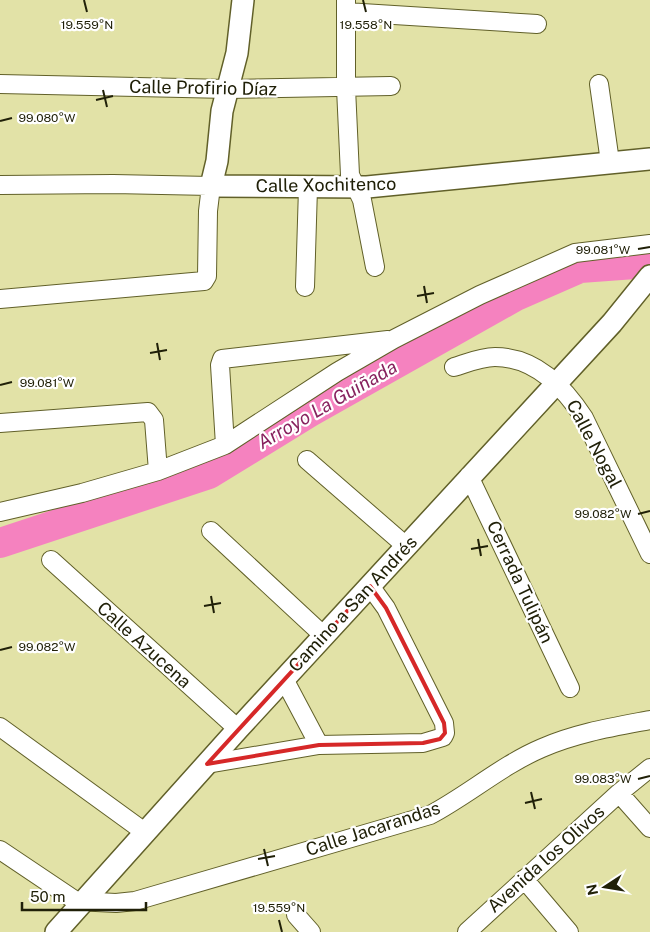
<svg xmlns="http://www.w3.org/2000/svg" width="650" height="932" viewBox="0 0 650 932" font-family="'Public Sans',sans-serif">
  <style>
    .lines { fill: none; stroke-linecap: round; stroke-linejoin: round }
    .river { stroke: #f582bf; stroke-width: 30 }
    .minor-casing { stroke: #616029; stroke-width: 20 }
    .tertiary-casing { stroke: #616029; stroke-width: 24 }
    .minor { stroke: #fff; stroke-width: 18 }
    .tertiary { stroke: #fff; stroke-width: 21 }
    .marked { fill: none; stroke: #d62828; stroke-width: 4; stroke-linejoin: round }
    .ticks { fill: none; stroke: #202008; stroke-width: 2 }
    .labels { text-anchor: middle; stroke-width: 4.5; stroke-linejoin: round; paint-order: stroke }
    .street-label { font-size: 18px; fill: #202008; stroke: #fff }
    .water-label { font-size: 19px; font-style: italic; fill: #87225e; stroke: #fff }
    .ticks-label { font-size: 12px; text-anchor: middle; fill: #202008; stroke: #fff; stroke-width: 4.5; stroke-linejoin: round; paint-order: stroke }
  </style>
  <rect width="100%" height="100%" fill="#e2e2a7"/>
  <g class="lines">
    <path class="river" d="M0 543 209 474 310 412 516 296 580 268 650 263"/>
    <defs>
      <path id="minor" d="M346 0V88L350 175 362 200 375 267
        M346 12 537 24
        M0 84 228 89 391 86
        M599 84 610 162
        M0 185 113 184 211 186 208 211 207 276 204 281 0 299
        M305 287 308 188
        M454 367C467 363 481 357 495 357 535 357 564 387 584 418L650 554
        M0 423 148 412 154 420 158 471
        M225 445 220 365 222 359 388 340
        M307 460 406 546
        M469 476 570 688
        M0 512 82 493 158 471 225 445 337 372 394 339 480 295 575 253 650 244
        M211 531 324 636
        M51 560 238 729
        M284 679 319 745
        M0 727 146 833
        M207 764 319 745 423 743 443 737 445 733 444 723 386 608 370 586
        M619 793 650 828
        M0 850 76 901 116 903 135 901 430 815C468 795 502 765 542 748 576 733 613 727 650 720
        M524 879 569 932
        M296 915 311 932
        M467 932 619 793 650 768"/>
      <path id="tertiary" d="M243 0 237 53 222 111 217 161 211 186 367 187 650 159
        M56 932 238 729 612 323 650 276"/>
    </defs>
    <use href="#minor" class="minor-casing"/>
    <use href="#tertiary" class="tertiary-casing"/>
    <use href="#minor" class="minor"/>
    <use href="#tertiary" class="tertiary"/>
  </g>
  <path class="marked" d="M370 586 386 608 444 723 445 733 440 739 423 743 319 745 207 764Z"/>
  <path class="ticks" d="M84 0 87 12M363 0 366 12M103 90 107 107M96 100 113 96M0 121 12 118M638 249 650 247M424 286 427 303M417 296 434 293M157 343 160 360M150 353 167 350M0 385 12 382M638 514 650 511M478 539 481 556M471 549 488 546M211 596 214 613M204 606 221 603M0 650 12 647M638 779 650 776M531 792 535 809M525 803 542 799M264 849 268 866M258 859 275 856M279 920 282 932"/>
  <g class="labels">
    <g class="street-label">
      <text transform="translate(203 88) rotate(1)" y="6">Calle Profirio Díaz</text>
      <text transform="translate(326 185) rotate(-1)" y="6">Calle Xochitenco</text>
      <text transform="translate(594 444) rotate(62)" y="6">Calle Nogal</text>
      <text transform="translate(520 582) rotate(65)" y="6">Cerrada Tulipán</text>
      <text transform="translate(353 604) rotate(-47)" y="6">Camino a San Andrés</text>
      <text transform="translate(144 645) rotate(42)" y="6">Calle Azucena</text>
      <text transform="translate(373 829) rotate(-18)" y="6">Calle Jacarandas</text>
      <text transform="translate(546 859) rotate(-42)" y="6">Avenida los Olivos</text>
    </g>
    <g class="water-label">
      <text transform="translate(327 404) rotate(-30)" y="7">Arroyo La Guiñada</text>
    </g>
  </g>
  <g class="ticks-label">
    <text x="87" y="29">19.559°N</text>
    <text x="366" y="29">19.558°N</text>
    <text x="47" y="122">99.080°W</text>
    <text x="603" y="254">99.081°W</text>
    <text x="47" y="387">99.081°W</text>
    <text x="603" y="518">99.082°W</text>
    <text x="47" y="651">99.082°W</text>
    <text x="603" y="783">99.083°W</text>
    <text x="279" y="912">19.559°N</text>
  </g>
  <g transform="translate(605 887) rotate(258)" stroke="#ffffff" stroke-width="4" paint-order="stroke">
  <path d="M0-4L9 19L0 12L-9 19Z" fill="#202008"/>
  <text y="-8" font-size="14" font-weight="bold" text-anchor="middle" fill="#202008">N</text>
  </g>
  <path d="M22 902v8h124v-8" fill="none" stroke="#202008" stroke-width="2.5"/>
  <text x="30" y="902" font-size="15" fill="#202008" stroke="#ffffff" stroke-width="4" paint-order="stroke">50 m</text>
</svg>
